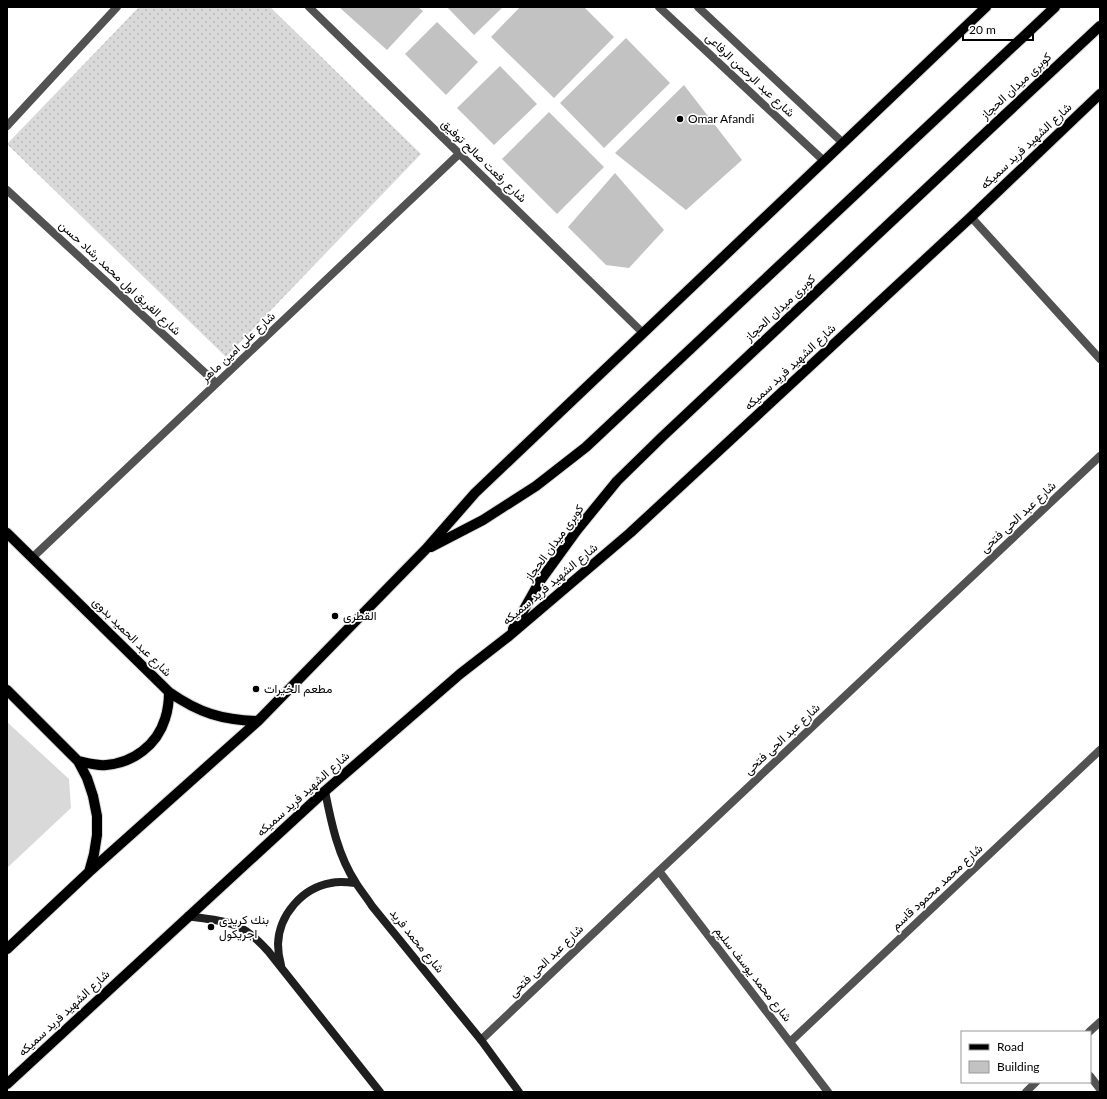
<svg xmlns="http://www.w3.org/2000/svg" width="1107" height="1099" viewBox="0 0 1107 1099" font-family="Lato,Vazirmatn,sans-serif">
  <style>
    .grass { fill: url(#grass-dots) }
    .garden { fill: #d9d9d9 }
    .building { fill: #c2c2c2 }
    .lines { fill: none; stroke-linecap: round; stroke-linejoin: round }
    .primary-casing { stroke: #dbdbdb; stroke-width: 12 }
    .minor { stroke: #525252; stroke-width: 8 }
    .secondary { stroke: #1f1f1f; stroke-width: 8 }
    .primary { stroke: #000; stroke-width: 10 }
    .poi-dot { fill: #000; stroke: #fff; stroke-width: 1.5 }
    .labels { text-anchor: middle; stroke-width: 3.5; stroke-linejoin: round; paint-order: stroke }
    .street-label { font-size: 12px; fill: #000; stroke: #fff }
    .poi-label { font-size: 12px; fill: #000; stroke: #fff; text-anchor: start }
  </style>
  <defs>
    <pattern id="grass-dots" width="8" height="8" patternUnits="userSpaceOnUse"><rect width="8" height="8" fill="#d9d9d9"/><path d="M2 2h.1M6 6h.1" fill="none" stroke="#b8b8b8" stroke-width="1.8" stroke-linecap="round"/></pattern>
  </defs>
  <rect width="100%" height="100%" fill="#fff"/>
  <path class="grass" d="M139 7H270L421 154 226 357 7 144Z"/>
  <path class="garden" d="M7 722 69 779 71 808 7 868Z"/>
  <path class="building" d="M339 7H418L423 11 387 50Z
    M447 7H503L474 35Z
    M520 7H584L614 37 554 98 491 37Z
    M437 22 478 62 446 95 405 54Z
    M626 38 670 83 604 148 560 103Z
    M500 66 537 104 494 145 457 108Z
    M684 85 742 160 686 210 615 153Z
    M549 112 604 167 557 214 502 159Z
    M615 173 664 230 629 268 606 265 568 227Z"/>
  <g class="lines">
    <defs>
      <path id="primary" d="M7 533 169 692C199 713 222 720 258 721
        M431 547 483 520 536 486 586 447 1055 7
        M513 629 540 581 577 530 617 481 662 437 994 125 1100 26
        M7 690 78 761 87 778 93 796 97 816V835L94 854 89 872
        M78 761C87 763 96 766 106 765 133 763 157 745 165 719 168 710 169 701 169 692
        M7 949 89 872 258 721 426 549 475 493 986 7
        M7 1084 325 791 460 674 509 636 630 533 971 217 1100 94"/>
    </defs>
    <use href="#primary" class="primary-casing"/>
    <path class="minor" d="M309 7 643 333
      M659 7 824 161
      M698 7 843 143
      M7 126 117 7
      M7 190 216 383
      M971 217 1100 359
      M33 557 459 154
      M659 871 828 1092
      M1089 1032 1100 1022
      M481 1040 659 871 1100 456
      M790 1042 1100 750
      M1090 1076 1100 1089
      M1026 1092 1036 1082"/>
    <path class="secondary" d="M325 791C331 822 338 856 356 883 361 891 367 898 372 906L481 1040 519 1092
      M188 916C205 919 227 920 241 928 252 934 260 942 268 951L380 1092
      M281 965C279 958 278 951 278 944 279 915 302 888 331 883 339 881 347 882 355 883"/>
    <use href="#primary" class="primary"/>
  </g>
  <g class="poi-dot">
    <circle cx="680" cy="119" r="4"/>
    <circle cx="335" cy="616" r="4"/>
    <circle cx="256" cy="689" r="4"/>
    <circle cx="211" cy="927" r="4"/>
  </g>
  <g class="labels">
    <g class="street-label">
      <text transform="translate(750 75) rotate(43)" y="4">شارع عبد الرحمن الرفاعى</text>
      <text transform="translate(1016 86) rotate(-43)" y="4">كوبرى ميدان الحجاز</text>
      <text transform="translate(1026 146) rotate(-43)" y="4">شارع الشهيد فريد سميكه</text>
      <text transform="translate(484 161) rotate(44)" y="4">شارع رفعت صالح توفيق</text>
      <text transform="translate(120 278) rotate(43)" y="4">شارع الفريق اول محمد رشاد حسن</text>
      <text transform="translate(780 308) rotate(-43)" y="4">كوبرى ميدان الحجاز</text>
      <text transform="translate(238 347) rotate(-43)" y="4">شارع على امين ماهر</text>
      <text transform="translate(790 367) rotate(-43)" y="4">شارع الشهيد فريد سميكه</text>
      <text transform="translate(1018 517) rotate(-43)" y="4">شارع عبد الحى فتحى</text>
      <text transform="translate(554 543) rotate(-54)" y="4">كوبرى ميدان الحجاز</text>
      <text transform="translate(550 584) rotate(-40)" y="4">شارع الشهيد فريد سميكه</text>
      <text transform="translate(132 637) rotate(45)" y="4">شارع عبد الحميد بدوى</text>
      <text transform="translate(782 739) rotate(-43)" y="4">شارع عبد الحى فتحى</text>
      <text transform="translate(303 794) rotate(-42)" y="4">شارع الشهيد فريد سميكه</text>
      <text transform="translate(937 887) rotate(-43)" y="4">شارع محمد محمود قاسم</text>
      <text transform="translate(417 941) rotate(51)" y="4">شارع محمد فريد</text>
      <text transform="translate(546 961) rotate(-44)" y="4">شارع عبد الحى فتحى</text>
      <text transform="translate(753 974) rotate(52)" y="4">شارع محمد يوسف سليم</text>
      <text transform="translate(64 1013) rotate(-43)" y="4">شارع الشهيد فريد سميكه</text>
    </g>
    <g class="poi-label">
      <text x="688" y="123">Omar Afandi</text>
      <text x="343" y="620">القطرى</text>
      <text x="264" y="693">مطعم الخيرات</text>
      <text x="219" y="924">بنك كريدى<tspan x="219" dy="14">اجريكول</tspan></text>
    </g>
  </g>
  <rect width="1107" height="1099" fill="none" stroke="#000000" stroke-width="16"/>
  <rect x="961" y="1031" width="130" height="52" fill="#ffffff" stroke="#999999"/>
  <rect x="969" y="1044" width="20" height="6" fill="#000000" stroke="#999999"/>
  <text x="997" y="1051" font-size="12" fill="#000000">Road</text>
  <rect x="969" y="1061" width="20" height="12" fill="#c2c2c2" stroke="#999999"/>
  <text x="997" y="1071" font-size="12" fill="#000000">Building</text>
  <path d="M963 34v6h70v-6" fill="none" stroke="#000000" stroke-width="2"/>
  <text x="969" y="34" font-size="12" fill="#000000" stroke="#ffffff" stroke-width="3" paint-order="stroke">20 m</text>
</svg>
